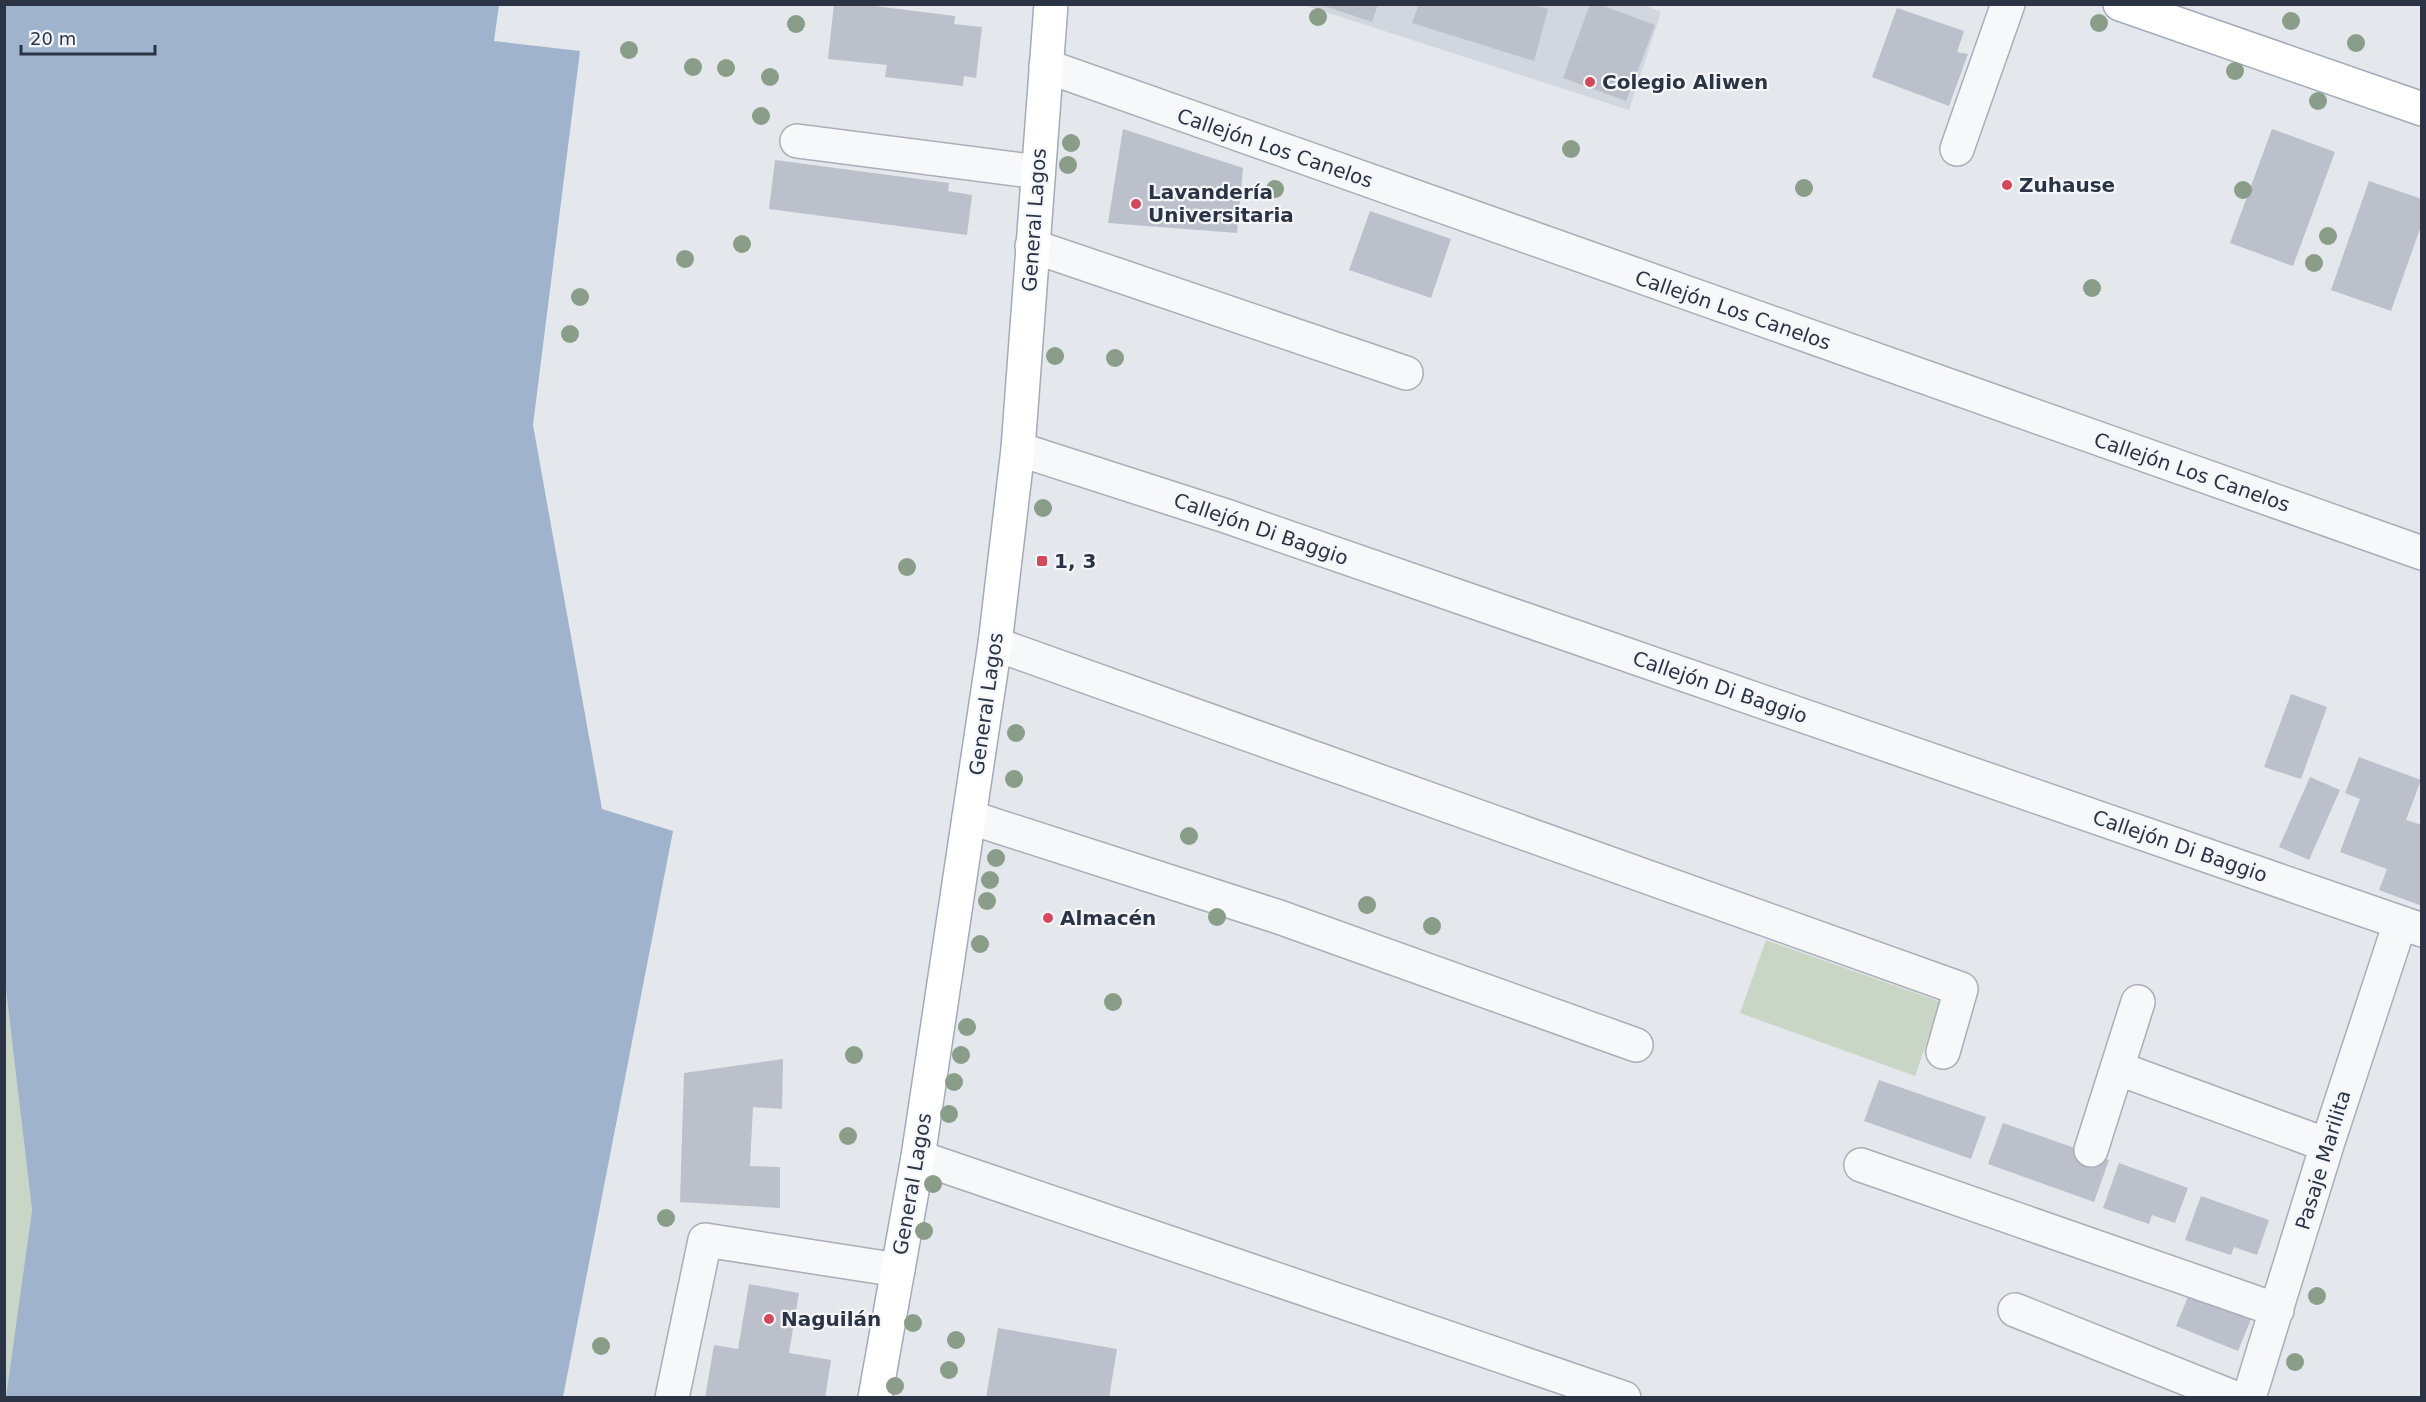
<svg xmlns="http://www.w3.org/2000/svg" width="2426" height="1402" viewBox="0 0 2426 1402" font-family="'DejaVu Sans',sans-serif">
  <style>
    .built { fill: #d2d6de }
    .green { fill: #c9d6c5 }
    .water { fill: #9fb4cc }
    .building { fill: #bbc0ca }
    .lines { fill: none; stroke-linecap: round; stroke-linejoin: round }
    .minor-casing { stroke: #a9aeb7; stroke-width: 36 }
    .major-casing { stroke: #a3abb8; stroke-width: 36 }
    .minor { stroke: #f7f8fa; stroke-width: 33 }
    .major { stroke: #fff; stroke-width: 33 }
    .tree { fill: #899d89 }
    .poi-dot { fill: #d1495b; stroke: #f4f6f9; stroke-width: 2 }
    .labels { text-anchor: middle; stroke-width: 4.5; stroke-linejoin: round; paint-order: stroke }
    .poi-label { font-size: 20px; font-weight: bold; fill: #2b3445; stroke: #f4f6f9; text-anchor: start }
    .street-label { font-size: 20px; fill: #2b3445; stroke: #f4f6f9 }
  </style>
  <rect width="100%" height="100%" fill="#e4e7ec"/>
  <path class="built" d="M1641 4 1661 12 1629 110 1304 5Z"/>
  <path class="green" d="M1766 940 1941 1002 1915 1076 1740 1013Z
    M4 973 32 1210 6 1398 4 1397Z"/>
  <path class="water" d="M4 5H499L494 41 580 51 533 425 602 809 673 831 563 1397H6L32 1210 4 973Z"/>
  <path class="building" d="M834 4H859L955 16 954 24 982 27 976 78 964 76 963 86 885 77 887 65 828 59Z
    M1319 4H1378L1372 22Z
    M1419 4H1531L1548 9 1534 61 1412 23Z
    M1590 4H1598L1655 25 1626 101 1563 78Z
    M1897 8 1964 31 1957 52 1968 54 1949 106 1872 77Z
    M1123 129 1243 168 1237 233 1108 223Z
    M2272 129 2335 152 2293 266 2230 243Z
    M775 160 949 183 948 191 972 195 967 235 769 209Z
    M2369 181 2422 199V223L2391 311 2331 290Z
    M1370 211 1451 239 1431 298 1349 270Z
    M2291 694 2327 707 2301 779 2264 767Z
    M2359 757 2421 780 2406 820 2422 825V906L2379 890 2387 869 2340 852 2360 799 2345 793Z
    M2310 777 2340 790 2309 860 2279 847Z
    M783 1059 782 1109 753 1107 750 1166 780 1167V1208L680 1202 684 1073Z
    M1879 1080 1986 1117 1971 1159 1864 1121Z
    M2003 1123 2109 1160 2094 1202 1988 1164Z
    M2119 1163 2188 1188 2175 1223 2152 1215 2149 1224 2103 1208Z
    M2201 1196 2269 1220 2257 1255 2234 1247 2231 1255 2185 1240Z
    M2194 1282 2256 1307 2238 1351 2176 1326Z
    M749 1284 799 1293 789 1353 831 1360 825 1398H705L714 1345 738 1349Z
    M998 1328 1117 1349 1109 1398H986Z"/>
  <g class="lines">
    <defs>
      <path id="minor" d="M1046 66 2422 553
        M797 141 1038 172
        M1957 149 2008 4
        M1032 246 1406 373
        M1018 449 1226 516 2422 930
        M995 644 1961 989 1943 1052
        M969 817 1279 917 1636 1045
        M2117 1068 2327 1145
        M2091 1150 2138 1002
        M918 1157 1624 1398
        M1861 1165 2277 1310
        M2015 1310 2235 1398
        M672 1398 705 1240 898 1270
        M2247 1398 2252 1388 2327 1145 2400 923"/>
      <path id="major" d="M2120 4 2422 109
        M875 1398 918 1157 995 644 1018 449 1051 4"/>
    </defs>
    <use href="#minor" class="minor-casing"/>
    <use href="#major" class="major-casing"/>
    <use href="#minor" class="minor"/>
    <use href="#major" class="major"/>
  </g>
  <g class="tree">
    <circle cx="1318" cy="17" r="9"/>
    <circle cx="2291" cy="21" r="9"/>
    <circle cx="2099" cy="23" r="9"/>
    <circle cx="796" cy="24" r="9"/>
    <circle cx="2356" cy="43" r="9"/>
    <circle cx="629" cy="50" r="9"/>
    <circle cx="693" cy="67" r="9"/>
    <circle cx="726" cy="68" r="9"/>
    <circle cx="2235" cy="71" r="9"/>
    <circle cx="770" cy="77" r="9"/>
    <circle cx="2318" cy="101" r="9"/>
    <circle cx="761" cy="116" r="9"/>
    <circle cx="1071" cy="143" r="9"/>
    <circle cx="1571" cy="149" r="9"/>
    <circle cx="1068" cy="165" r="9"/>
    <circle cx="1804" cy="188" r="9"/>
    <circle cx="1275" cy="189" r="9"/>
    <circle cx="2243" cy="190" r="9"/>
    <circle cx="2328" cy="236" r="9"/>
    <circle cx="742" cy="244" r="9"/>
    <circle cx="685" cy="259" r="9"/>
    <circle cx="2314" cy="263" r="9"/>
    <circle cx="2092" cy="288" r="9"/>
    <circle cx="580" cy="297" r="9"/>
    <circle cx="570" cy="334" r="9"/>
    <circle cx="1055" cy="356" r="9"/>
    <circle cx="1115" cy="358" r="9"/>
    <circle cx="1043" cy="508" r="9"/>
    <circle cx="907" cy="567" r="9"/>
    <circle cx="1016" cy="733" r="9"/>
    <circle cx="1014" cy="779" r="9"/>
    <circle cx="1189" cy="836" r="9"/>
    <circle cx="996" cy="858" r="9"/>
    <circle cx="990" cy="880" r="9"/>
    <circle cx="987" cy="901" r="9"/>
    <circle cx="1367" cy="905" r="9"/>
    <circle cx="1217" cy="917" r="9"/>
    <circle cx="1432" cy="926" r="9"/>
    <circle cx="980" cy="944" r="9"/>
    <circle cx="1113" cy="1002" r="9"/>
    <circle cx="967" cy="1027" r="9"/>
    <circle cx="854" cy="1055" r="9"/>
    <circle cx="961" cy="1055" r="9"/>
    <circle cx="954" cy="1082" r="9"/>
    <circle cx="949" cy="1114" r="9"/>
    <circle cx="848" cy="1136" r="9"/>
    <circle cx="933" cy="1184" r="9"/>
    <circle cx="666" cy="1218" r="9"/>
    <circle cx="924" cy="1231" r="9"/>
    <circle cx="2317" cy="1296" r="9"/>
    <circle cx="913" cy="1323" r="9"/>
    <circle cx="956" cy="1340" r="9"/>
    <circle cx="601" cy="1346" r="9"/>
    <circle cx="2295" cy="1362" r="9"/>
    <circle cx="949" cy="1370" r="9"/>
    <circle cx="895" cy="1386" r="9"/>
  </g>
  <g class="poi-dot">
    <circle cx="1590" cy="82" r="6"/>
    <circle cx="2007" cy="185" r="6"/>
    <circle cx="1136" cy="204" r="6"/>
    <rect x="1036" y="555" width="12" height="12" rx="3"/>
    <circle cx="1048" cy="918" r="6"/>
    <circle cx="769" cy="1319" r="6"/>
  </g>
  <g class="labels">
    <g class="poi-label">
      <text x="1602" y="89">Colegio Aliwen</text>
      <text x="2019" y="192">Zuhause</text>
      <text x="1148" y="199">Lavandería<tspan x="1148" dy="23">Universitaria</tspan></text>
      <text x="1054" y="568">1, 3</text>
      <text x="1060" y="925">Almacén</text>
      <text x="781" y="1326">Naguilán</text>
    </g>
    <g class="street-label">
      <text transform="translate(1275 148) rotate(19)" y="7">Callejón Los Canelos</text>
      <text transform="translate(1034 220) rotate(-86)" y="7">General Lagos</text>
      <text transform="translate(1733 310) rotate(19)" y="7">Callejón Los Canelos</text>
      <text transform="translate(2192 472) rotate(19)" y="7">Callejón Los Canelos</text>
      <text transform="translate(1261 529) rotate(19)" y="7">Callejón Di Baggio</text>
      <text transform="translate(1720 687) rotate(19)" y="7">Callejón Di Baggio</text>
      <text transform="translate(986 704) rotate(-82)" y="7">General Lagos</text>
      <text transform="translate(2180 846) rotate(19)" y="7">Callejón Di Baggio</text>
      <text transform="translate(2323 1160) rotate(-73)" y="7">Pasaje Marilita</text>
      <text transform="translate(912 1184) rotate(-80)" y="7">General Lagos</text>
    </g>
  </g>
  <rect width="2426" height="1402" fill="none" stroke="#2b3445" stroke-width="12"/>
  <path d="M21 45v9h134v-9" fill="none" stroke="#2b3445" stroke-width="3"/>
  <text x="30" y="45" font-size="18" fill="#2b3445" stroke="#f4f6f9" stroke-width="4.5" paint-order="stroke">20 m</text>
</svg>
